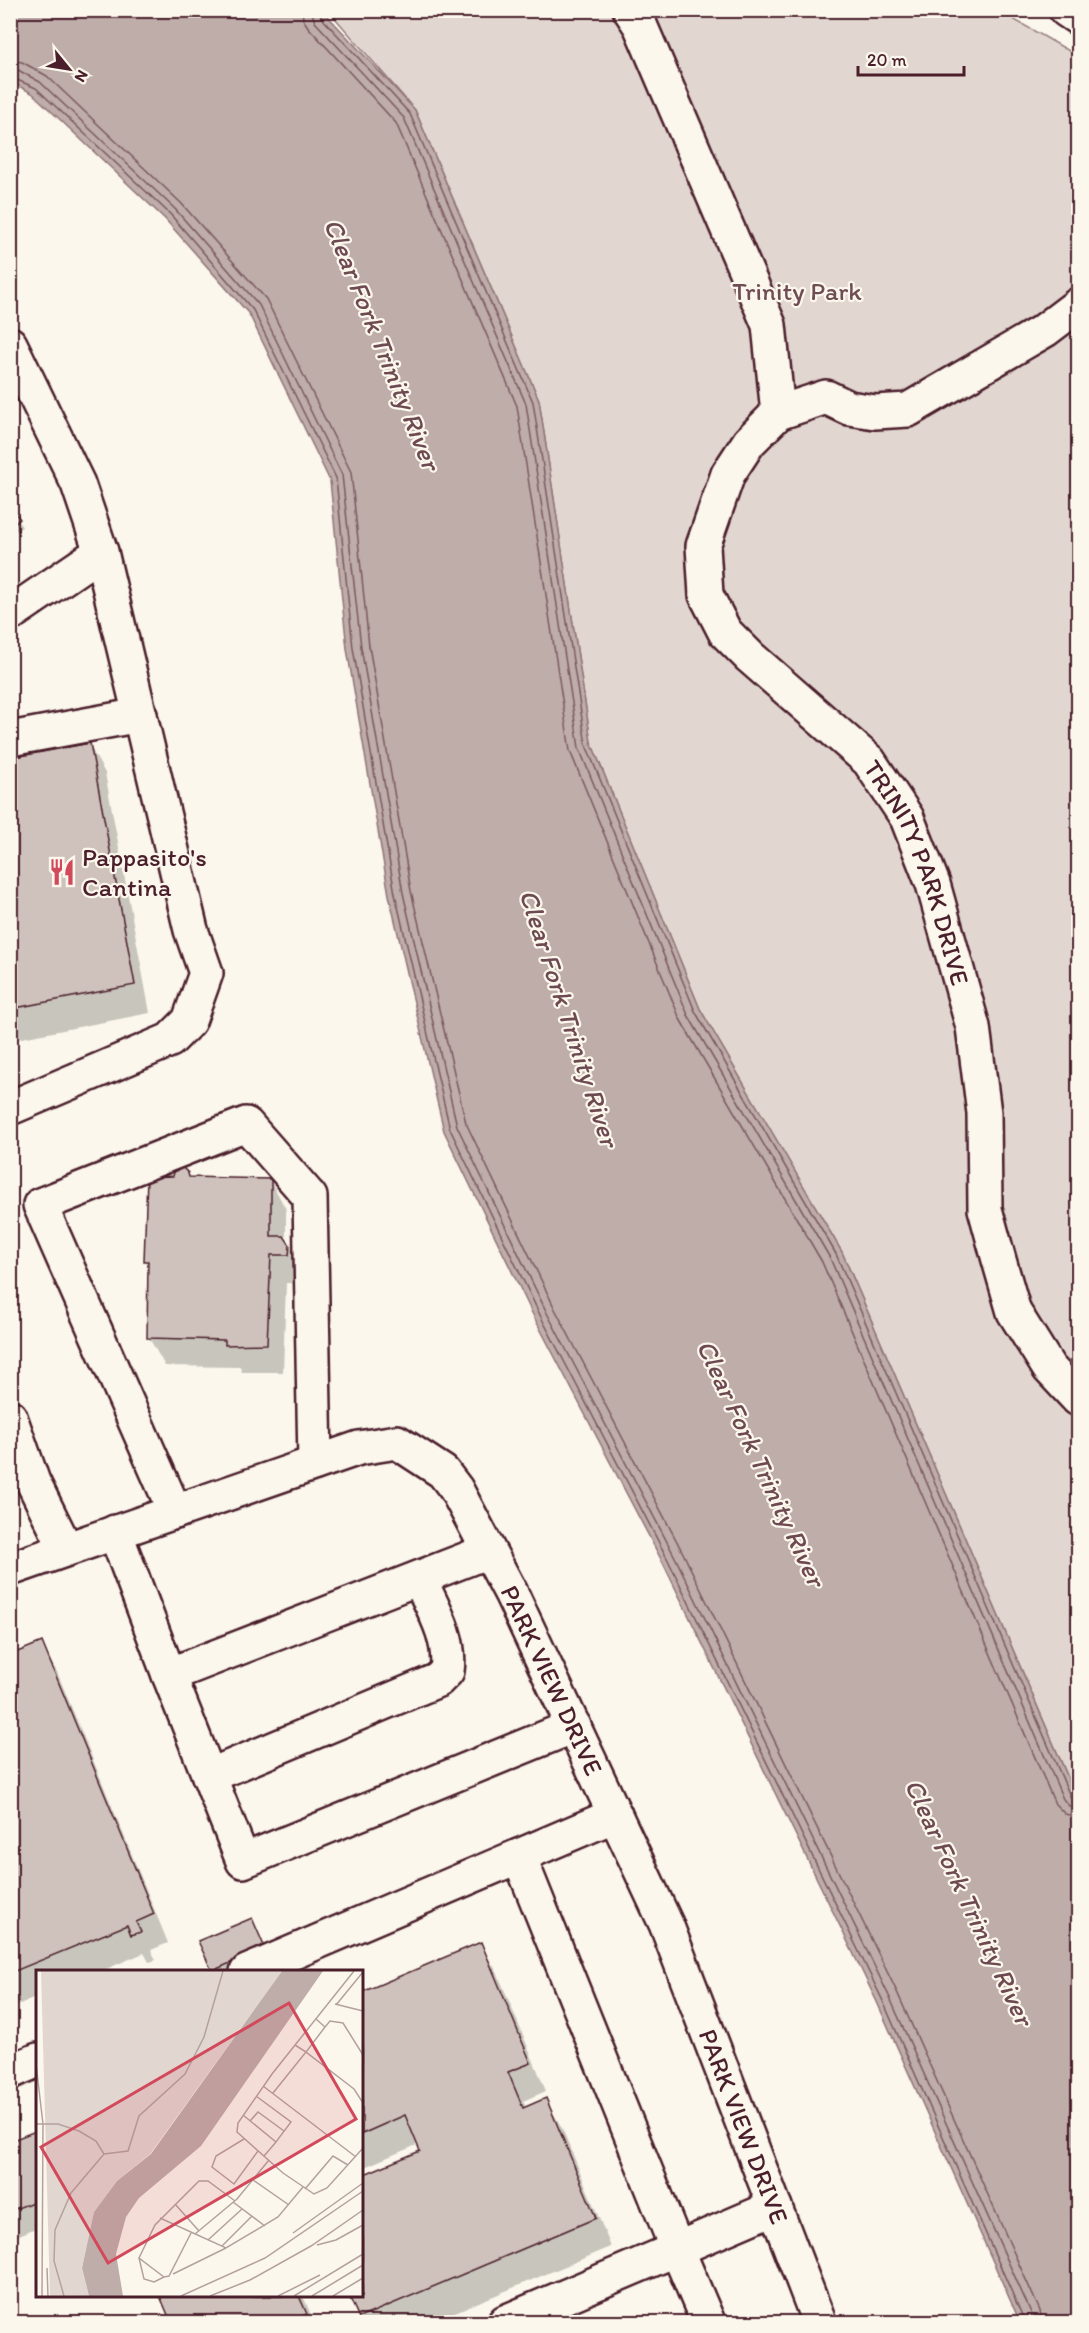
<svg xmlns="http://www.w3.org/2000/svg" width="1089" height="2333" viewBox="0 0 1089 2333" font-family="Itim,sans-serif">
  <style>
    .green { fill: #e2d7d0; stroke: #967b7e; stroke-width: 1.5 }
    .water { fill: #bfadaa; stroke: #907477; stroke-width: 1.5 }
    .shadow { fill: #0003 }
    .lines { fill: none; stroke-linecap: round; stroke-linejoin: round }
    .shore { stroke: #79585e; stroke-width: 1.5 }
    .building { fill: #cfc2bc; stroke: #4a1f2b; stroke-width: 1.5 }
    .minor-casing { stroke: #4a1f2b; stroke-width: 38 }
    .major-casing { stroke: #4a1f2b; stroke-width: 38 }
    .minor { stroke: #fbf7ec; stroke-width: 33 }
    .major { stroke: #fbf7ec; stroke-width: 33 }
    .labels { text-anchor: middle; stroke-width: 4.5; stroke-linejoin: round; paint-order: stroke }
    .park-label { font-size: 26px; fill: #704d54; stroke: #fbf7ec }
    .poi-label { font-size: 26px; fill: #4a1f2b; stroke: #fbf7ec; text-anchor: start }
    .street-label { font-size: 26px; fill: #4a1f2b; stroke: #fbf7ec }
    .water-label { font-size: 27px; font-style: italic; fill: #6d4a51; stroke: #fbf7ec }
    .inset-road { fill: none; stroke: #b4a19f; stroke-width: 1.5 }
    .view { fill: #d1495b; fill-opacity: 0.15; stroke: #d1495b; stroke-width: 3 }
    .inset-edge { fill: none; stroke: #4a1f2b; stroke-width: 3 }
  </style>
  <rect width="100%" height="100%" fill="#fbf7ec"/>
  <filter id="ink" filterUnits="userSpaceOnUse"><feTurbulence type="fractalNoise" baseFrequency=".0167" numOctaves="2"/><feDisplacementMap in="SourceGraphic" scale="12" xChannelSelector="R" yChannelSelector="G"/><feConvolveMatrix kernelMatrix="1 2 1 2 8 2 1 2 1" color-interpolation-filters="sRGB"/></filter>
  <g filter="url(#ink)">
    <path class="green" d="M329 11H999L1078 56V1801L842 1252 700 1009 591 742 539 400 415 110Z"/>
    <path class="water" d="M10 11H323L415 110 539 400 591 742 700 1009 842 1252 1078 1801V2322H1020L877 2002 663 1563 535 1319 444 1131 389 895 347 649 330 481 249 314 165 219 32 93 11 82Z"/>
    <path class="shadow" d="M10 457 16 467 10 471Z
      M10 509 22 527 10 535Z
      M89 745 105 773 150 1013 17 1039 10 1028V760Z
      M188 1179 270 1180 286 1209V1240L304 1269 305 1283H286L283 1372H242L240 1367 165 1366 149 1338 150 1268 145 1260Z
      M41 1644 57 1672 168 1943 151 1950 156 1960 149 1962 144 1953 99 1972H38V1997L10 2008V1657Z
      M252 1920 272 1963 253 1972H214L200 1942Z
      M480 1944 497 1972 546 2091 523 2101 526 2108 546 2100 562 2128 611 2247 431 2322H363L351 2296H362V2177L422 2152 419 2144 362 2168V1994Z
      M38 2131V2227L10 2239V2143Z
      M162 2296H303L314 2322H173Z"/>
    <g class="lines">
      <path class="shore" d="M302 10 303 19 308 27 396 123 517 406 570 751 680 1019 822 1262 1055 1804 1065 1814 1078 1817
        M311 10 315 22 404 118 526 404 579 748 688 1015 830 1258 1063 1799 1069 1806 1078 1808
        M319 10 321 17 410 114 533 402 586 745 695 1011 836 1254 1070 1796 1073 1800 1078 1801
        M10 60 22 62 47 76 181 203 266 299 351 472 369 646 411 891 466 1123 555 1309 683 1553 897 1992 1040 2311 1042 2322
        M10 69 18 70 40 82 175 209 259 305 342 475 361 647 403 893 457 1126 547 1313 675 1557 889 1996 1032 2315 1033 2322
        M10 77 36 88 170 214 253 310 336 478 353 648 395 894 450 1129 541 1317 668 1560 882 1999 1025 2322"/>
    </g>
    <path class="building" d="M10 506 20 519 10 526Z
      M90 743 135 985 10 1009V758Z
      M181 1166 188 1173 189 1177 271 1179V1236H284L290 1245 289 1255H271L267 1344 225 1345V1340L147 1338 148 1261H144L147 1177 173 1176 175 1169Z
      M42 1642 154 1914 136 1922 141 1932 131 1935 127 1925 10 1973V1655Z
      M252 1918 265 1948 212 1971 198 1941Z
      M481 1942 531 2063 508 2072 523 2108 546 2098 596 2218 359 2318 349 2296H362V2175L420 2151 405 2115 362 2134V1992Z
      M38 2130V2200L10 2211V2141Z
      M160 2296H299L307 2314 287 2322H171Z"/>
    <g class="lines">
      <defs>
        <g id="minor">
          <path d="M630 10 640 25 769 325 778 413"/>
          <path id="s1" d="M1078 305 1045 330 908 410 875 412 849 408 826 397 778 413 749 442 728 474 703 546 706 595 725 632 750 657 869 761 907 818 933 884 973 1027 984 1113 985 1209 999 1260 1014 1312 1049 1368 1078 1399"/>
          <path d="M10 344 78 484 101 552 191 930 206 973 189 1021 170 1040 10 1108"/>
          <path d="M10 614 101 552"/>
          <path d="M10 739 140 715"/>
          <path d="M10 1417 33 1482 66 1549"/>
          <path d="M175 1512 40 1205 246 1124 310 1197 315 1463"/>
          <path d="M115 1532 169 1675"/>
          <path d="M488 1551 169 1675 243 1861 574 1726"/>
          <path id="s2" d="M10 1569 359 1448 397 1442 443 1472 456 1489 511 1593 666 1924 819 2322"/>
          <path d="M209 1776 438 1680 447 1671C452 1638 432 1607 419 1578"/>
          <path d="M519 1856 677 2249 775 2207"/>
          <path d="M247 1972 615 1815"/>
          <path d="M10 2072 38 2060"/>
          <path d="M505 2322 677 2249 708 2322"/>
        </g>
        <path id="major" d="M1066 10 1078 18"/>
      </defs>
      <use href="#minor" class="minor-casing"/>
      <use href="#major" class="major-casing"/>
      <use href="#minor" class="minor"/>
      <use href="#major" class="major"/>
    </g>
  </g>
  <defs>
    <symbol id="restaurant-bare" viewBox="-9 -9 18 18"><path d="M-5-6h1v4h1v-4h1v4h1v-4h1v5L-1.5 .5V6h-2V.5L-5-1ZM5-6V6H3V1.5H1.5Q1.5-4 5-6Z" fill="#d1495b" stroke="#fbf7ec" stroke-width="2.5" paint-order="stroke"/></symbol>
  </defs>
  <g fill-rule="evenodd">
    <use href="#restaurant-bare" x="43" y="853" width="38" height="38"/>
  </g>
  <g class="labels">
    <g class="park-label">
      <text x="797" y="300">Trinity Park</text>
    </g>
    <g class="poi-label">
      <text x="82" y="866">Pappasito's<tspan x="82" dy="30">Cantina</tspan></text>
    </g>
    <g class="street-label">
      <text dy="9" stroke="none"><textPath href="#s1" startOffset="898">TRINITY PARK DRIVE</textPath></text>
      <text dy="9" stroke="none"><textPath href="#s2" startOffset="698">PARK VIEW DRIVE</textPath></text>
      <text dy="9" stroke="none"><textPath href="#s2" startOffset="1184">PARK VIEW DRIVE</textPath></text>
    </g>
    <g class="water-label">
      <text transform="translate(382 344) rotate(68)" y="9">Clear Fork Trinity River</text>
      <text transform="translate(569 1018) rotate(72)" y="9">Clear Fork Trinity River</text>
      <text transform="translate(761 1463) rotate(65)" y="9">Clear Fork Trinity River</text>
      <text transform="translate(969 1902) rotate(65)" y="9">Clear Fork Trinity River</text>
    </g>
  </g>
  <g transform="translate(36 1970)">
    <rect width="327" height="327" fill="#fbf7ec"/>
    <path d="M5 1H246L114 184 81 211 58 242 46 298 53 326H14Z" fill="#e2d7d0"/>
    <path d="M246 1H287L165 176 103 228 90 247 80 284 87 326H53L46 298 58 242 81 211 115 184Z" fill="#bfadaa"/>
    <path class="inset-road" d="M318 1 236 104 202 153 201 162 247 203 278 224 291 218 327 178M299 34 327 41M300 35 327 2M280 49 289 57 270 82 318 119 327 133M289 57 294 51 307 53 327 85M0 94 7 154 6 326M227 116 320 187M237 123 270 82 259 75M207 145 240 172 255 152 220 126M214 151 222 142 248 161M0 154H22L43 161 60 171 68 184M208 169 180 186 176 197 198 214 222 181M68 184 92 181 103 146 149 104 168 67 187 1M228 186 240 172M217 210 253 235M269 219 297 186 312 195M197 232 229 256M139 234 163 261M124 248 190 278 242 247 267 217M155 263 133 306 128 307 103 288 119 255 163 211H172L199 231M257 263 327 213M159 264 201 229 233 190M172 270 206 239M281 275 300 270 327 255M186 276 216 246M103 288 108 309 118 312 128 307M11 298 12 326M137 304 190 278M28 326 18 291 19 260 35 223 68 184M145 326 229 288 327 221M174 326 214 310 275 276 327 240M242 326 284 305M258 326 327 284M276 326 327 295M297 326 327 308"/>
    <path class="view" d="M253 33 320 149 72 293 5 177Z"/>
    <rect width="327" height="327" class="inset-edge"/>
  </g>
  <rect width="1089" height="2333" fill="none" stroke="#fbf7ec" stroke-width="36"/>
  <rect x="18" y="18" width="1053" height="2297" fill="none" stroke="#4a1f2b" stroke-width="2" filter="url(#ink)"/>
  <g transform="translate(69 69) rotate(120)" stroke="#fbf7ec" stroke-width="4.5" paint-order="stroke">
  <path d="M0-4.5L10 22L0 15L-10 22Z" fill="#4a1f2b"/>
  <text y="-9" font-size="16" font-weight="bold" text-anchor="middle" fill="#4a1f2b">N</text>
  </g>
  <path d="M858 66v9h106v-9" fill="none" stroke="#4a1f2b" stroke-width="3"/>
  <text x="867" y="66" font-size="18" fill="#4a1f2b" stroke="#fbf7ec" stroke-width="4.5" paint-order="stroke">20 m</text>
</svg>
